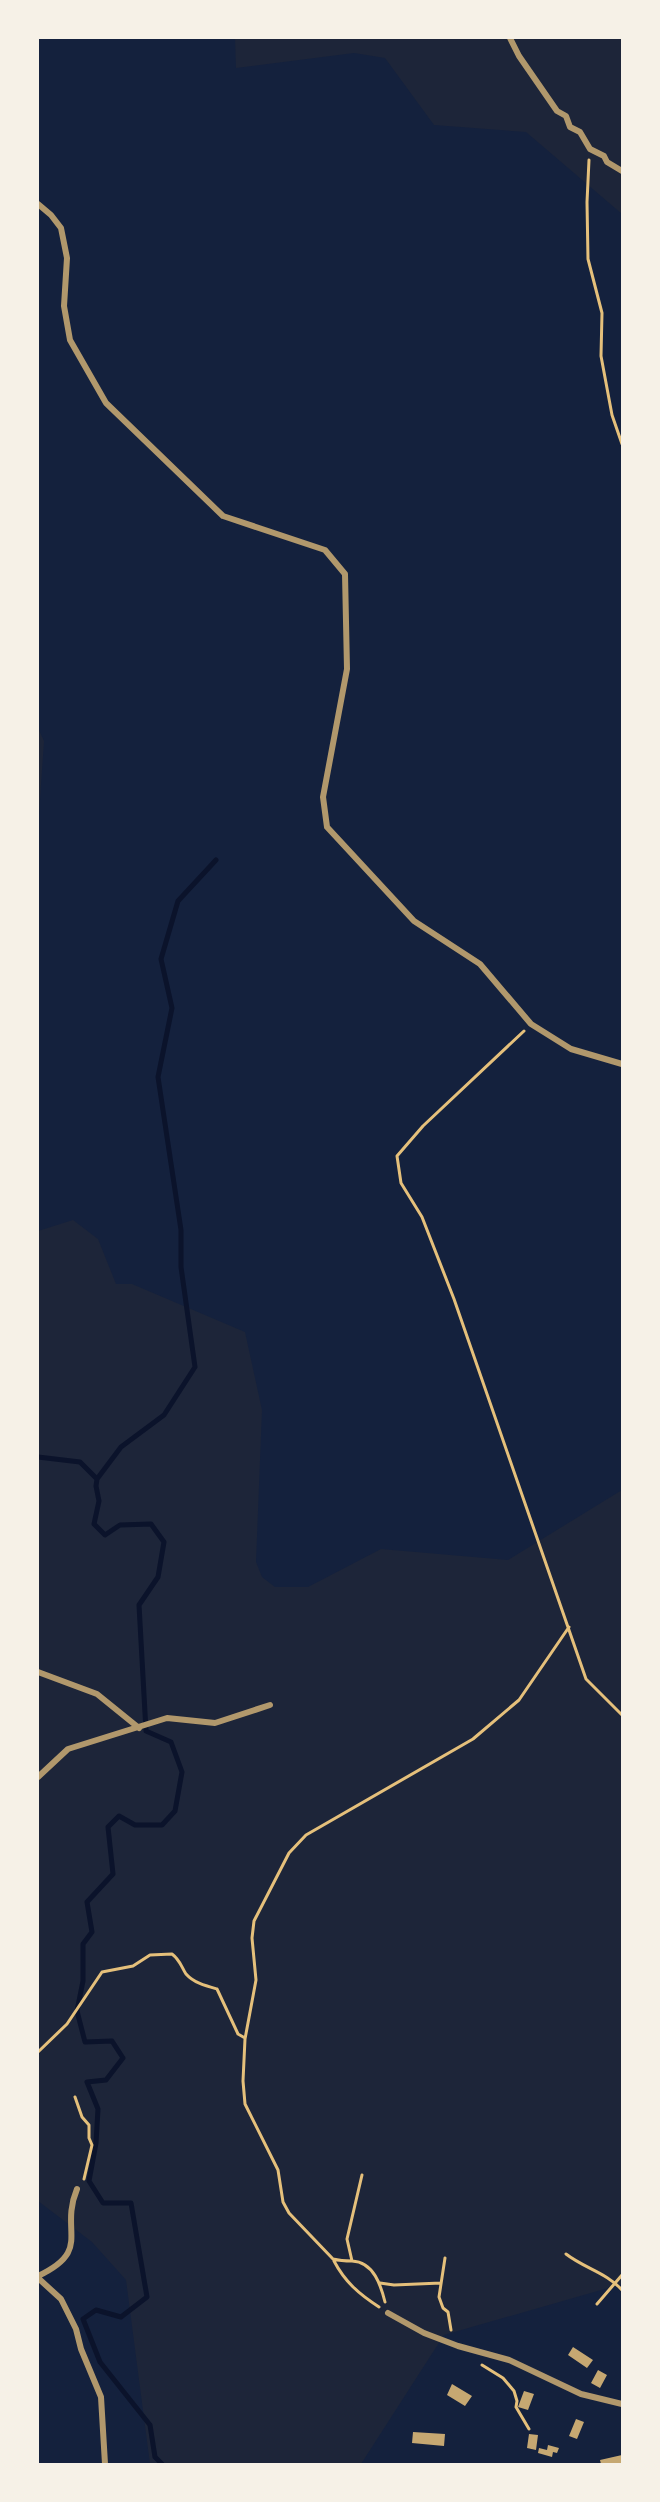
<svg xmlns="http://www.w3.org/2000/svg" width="660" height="2502" viewBox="0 0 660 2502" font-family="Jost,sans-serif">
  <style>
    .green { fill: #1d2539 }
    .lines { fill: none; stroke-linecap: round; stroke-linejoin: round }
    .stream { stroke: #0b132b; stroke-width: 5 }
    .building { fill: #c6a872 }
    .path { stroke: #e5c07b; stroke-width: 3 }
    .minor { stroke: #b1986c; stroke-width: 6 }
  </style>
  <rect width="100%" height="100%" fill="#14213d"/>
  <path class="green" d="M235 38H622V214L526 132 434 125 385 58 354 53 236 68Z
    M38 728 44 741 38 829Z
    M73 1220 98 1239 116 1284H132L245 1332 262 1410 256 1562 262 1577 275 1587H308L381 1549 508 1560 622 1490V2284L444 2335 361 2464H150L126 2280 92 2242 38 2201V1231Z"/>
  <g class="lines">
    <path class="stream" d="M38 1457 80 1462 97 1479
      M162 2464 155 2457 150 2425 100 2362 83 2319 96 2310 121 2317 147 2297 131 2203H103L89 2181 96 2143 98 2109 87 2082 106 2080 123 2058 112 2041 85 2042 77 2011 83 1981V1944L92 1932 87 1902 113 1874 108 1827 119 1816 135 1825H162L175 1811 182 1772 171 1742 146 1731 139 1605 158 1577 164 1542 151 1524 120 1525 105 1535 94 1524 99 1501 96 1486 97 1479 121 1447 164 1415 195 1367 181 1267V1230L158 1077 172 1008 161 959 178 901 216 860"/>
  </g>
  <path class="building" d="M573 2347 593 2360 587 2368 568 2355Z
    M598 2370 607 2375 600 2388 591 2383Z
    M452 2384 472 2396 465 2406 447 2395Z
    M524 2391 534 2394 528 2410 518 2407Z
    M576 2419 584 2422 577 2439 569 2436Z
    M413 2432 445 2434 444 2446 412 2443Z
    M529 2434 538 2435 536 2450 527 2448Z
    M548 2445 559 2448 557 2453 553 2452 552 2457 538 2453 539 2448 547 2450Z
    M622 2455V2464H601L600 2460Z"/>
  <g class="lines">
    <path class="path" d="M589 160 587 202 588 259 602 313 601 356 612 415 622 444
      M524 1031 423 1126 397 1156 401 1183 422 1217 454 1299 586 1679 622 1715
      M38 2052 67 2024 102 1972 133 1966 150 1955 172 1954C180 1960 181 1966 186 1974 194 1983 206 1986 217 1989L238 2034 245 2038
      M75 2097 82 2117 89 2125V2138L92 2145 84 2179
      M566 2254C584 2268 607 2273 622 2290
      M445 2258 439 2297 443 2308 448 2312 451 2330
      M334 2261C345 2282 359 2294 379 2307
      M352 2261 347 2239 362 2175
      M380 2283 394 2285 441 2283
      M385 2302C381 2286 374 2262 352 2261 345 2261 341 2261 333 2259L289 2213 283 2202 278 2170 245 2104 243 2081 245 2039 256 1980 252 1938 254 1921 289 1853 306 1835 473 1739 519 1700 569 1627
      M597 2304 622 2275
      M482 2365 503 2378 514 2391 517 2401 516 2407 529 2429"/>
    <path class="minor" d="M510 38 519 56 557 111 566 116 570 127 580 132 590 149 604 156 607 162 622 171
      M38 204 51 215 61 228 67 258 64 306 70 340 106 403 223 516 325 550 345 574 347 669 323 797 327 827 414 921 480 964 531 1024 571 1049 622 1064
      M38 1672 97 1694 139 1728
      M38 1777 68 1749 167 1718 215 1723 270 1705
      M38 2276C93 2250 59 2232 77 2189
      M38 2278 61 2299 76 2329 81 2349 101 2397 105 2464
      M388 2313 424 2333 458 2346 509 2360 581 2394 622 2404"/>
  </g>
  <rect width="660" height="2502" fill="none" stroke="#f6f1e7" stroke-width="78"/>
</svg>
